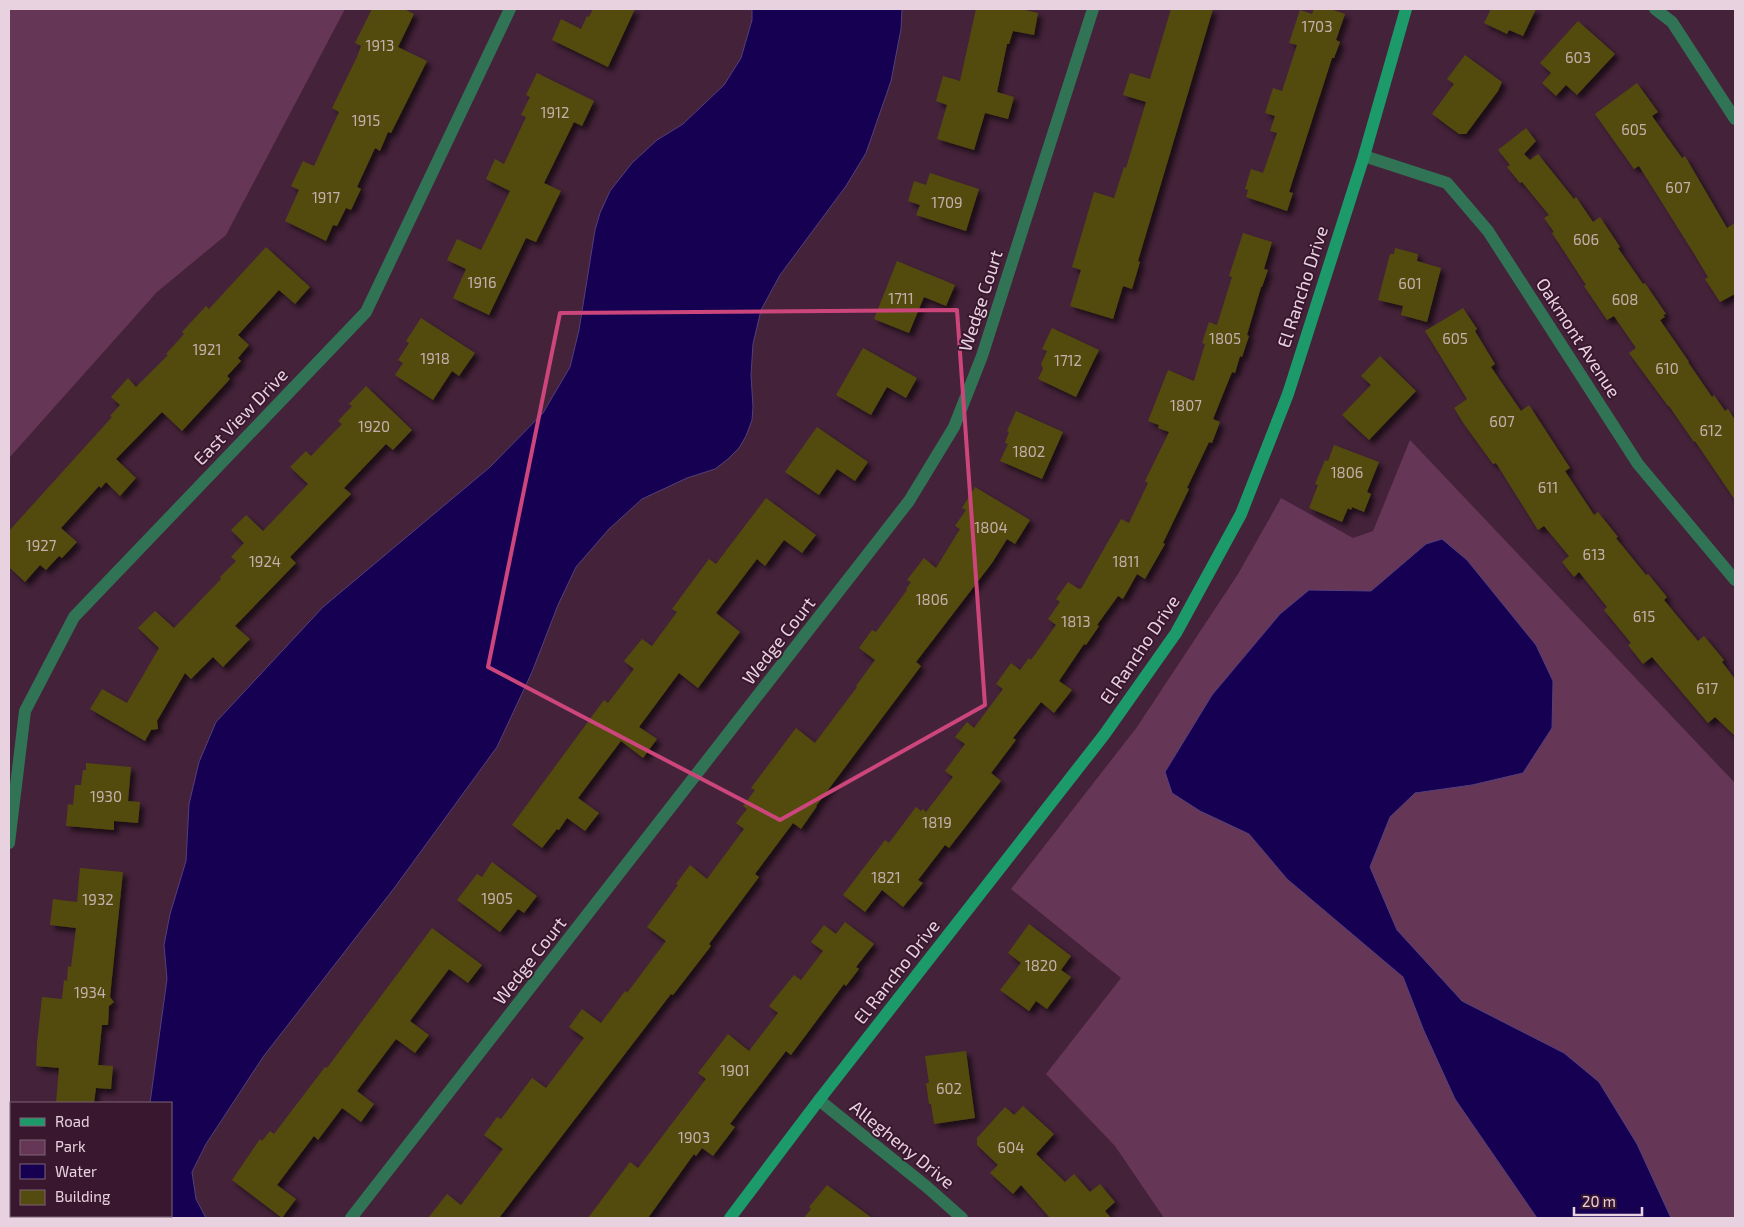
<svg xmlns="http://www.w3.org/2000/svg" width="1744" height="1227" viewBox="0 0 1744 1227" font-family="'Exo 2',sans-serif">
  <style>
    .green { fill: #663656 }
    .water { fill: #160051; stroke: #553f7c }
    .building { fill: #534b0f; filter: url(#shadow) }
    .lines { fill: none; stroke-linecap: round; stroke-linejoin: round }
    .street { stroke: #317455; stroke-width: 12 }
    .secondary { stroke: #1d9a69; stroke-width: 12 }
    .marked { fill: none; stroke: #cc467c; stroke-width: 4; stroke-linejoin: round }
    .labels { text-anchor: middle; stroke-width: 4; stroke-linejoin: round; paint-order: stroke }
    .number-label { font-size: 15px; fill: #c4b0ac }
    .street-label { font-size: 18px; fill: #e9d2e0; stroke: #39182f }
  </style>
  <defs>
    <filter id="shadow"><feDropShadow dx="4.5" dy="4.5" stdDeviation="2.5" flood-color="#0009"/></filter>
  </defs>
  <rect width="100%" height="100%" fill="#442239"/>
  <path class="green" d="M9 9H345L226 235 157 292 9 458Z
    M1410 440 1735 783V1218H1164L1115 1146 1046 1074 1121 978 1011 889 1137 727 1238 574 1281 498 1353 538 1373 531Z"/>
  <path class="water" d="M752 9H902L901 29 891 81 866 153 846 186 780 275 761 310 753 344 751 375 753 407 752 420 746 436 739 448 728 459 715 469 687 478 642 499 609 529 576 567 558 605 532 672 497 747 395 887 263 1057 206 1144 192 1172 196 1199 206 1218H143V1216H171V1103H150L167 979 164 945 170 914 186 861 189 804 199 762 216 722 323 607 490 467 543 413 570 367 579 330 595 230 600 213 610 191 632 163 657 140 683 124 724 85 741 58 752 20Z
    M1442 539 1467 560 1536 645 1553 681 1552 728 1523 773 1472 785 1415 793 1390 817 1370 867 1397 930 1462 1001 1564 1053 1599 1082 1637 1144 1671 1218H1537L1455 1099 1424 1031 1403 977 1287 879 1249 834 1200 811 1172 793 1165 772 1212 695 1280 614 1309 590 1371 591 1426 544Z"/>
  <path class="building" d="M372 9H404L414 14 398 47 427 61 391 133 388 132 380 151 375 148 357 187 361 189 351 210 346 208 337 226 333 225 326 241 285 221 299 190 291 186 303 161 314 166 339 112 332 108 357 57 361 46 355 43Z
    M593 9H635L608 67 552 40 561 19 581 29 587 16 589 17Z
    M976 9H1020L1038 13 1034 35 1013 31 1009 44H1007L997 92 1014 97 1008 119 985 113 974 150 937 139 947 105 936 101 943 76 960 81Z
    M1171 9H1213L1138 261 1140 262 1132 289 1123 286 1113 319 1070 306 1081 270 1072 267 1094 192 1114 198 1124 167 1126 168 1146 102 1123 95 1130 73 1150 79Z
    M1314 9H1330L1345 14 1336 40 1340 42 1334 58H1332L1289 192 1293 193 1287 211 1246 197 1248 190 1245 189 1251 169 1263 173 1277 133 1270 131 1275 116 1265 113 1273 88 1282 91 1297 45 1289 43 1300 10 1312 14Z
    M1491 9H1536L1523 36 1509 30 1507 34 1484 23Z
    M1578 21 1615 54 1577 95 1566 85 1556 96 1542 83 1551 73 1540 63Z
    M1465 55 1502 82 1498 91 1466 134H1459L1432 114 1454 84 1447 79Z
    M537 73 594 101 582 126 574 122 544 183 561 191 536 242 526 238 489 315 453 298 466 269 447 260 457 239 481 250 510 191 486 179 495 159 504 164 526 117 521 115 530 97 526 95Z
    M1637 83 1658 112 1652 116 1682 158 1685 156 1727 228 1735 223V294L1720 302 1705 279 1708 277 1693 252 1639 166 1634 169 1595 114Z
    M1526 128 1536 141 1524 154 1530 160 1538 154 1574 199 1576 197 1593 222 1600 217 1620 247 1618 248 1643 284 1645 283 1666 314 1663 315 1665 317 1660 320 1689 362H1688L1712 397 1714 395 1725 411 1728 409 1735 420V500L1695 441 1694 442 1669 406H1668L1629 353 1636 348 1614 316 1607 320 1584 286 1586 285 1552 233 1554 232 1544 218 1549 215 1522 182 1520 183 1507 167 1510 165 1498 150Z
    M930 173 979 189 966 231 916 215 920 205 908 201 914 181 926 185Z
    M1243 233 1272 242 1264 269 1268 270 1262 287H1261L1247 335 1249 336 1242 357 1240 356 1235 373 1232 372 1213 419 1220 422 1212 443 1209 442 1187 488 1189 489 1163 543 1165 544 1145 579 1137 574 1123 599 1118 596 1097 625 1099 626 1086 645 1084 644 1059 681 1072 690 1054 713 1041 702 1013 738 1016 740 991 773 1001 781 949 848 945 845 918 880 923 883 903 907 882 890 865 912 843 895 885 840 889 843 916 807 921 811 923 809 926 812 953 777 945 771 965 744 955 737 967 722 974 728 1003 689 996 684 1011 663 1020 670 1029 658 1031 660 1056 625 1048 619 1060 602 1056 599 1068 582 1079 589 1080 588 1081 589 1121 519 1129 523 1148 483 1145 481 1169 432 1158 428 1159 425 1148 421 1168 370 1194 381 1205 344 1202 343 1209 322 1217 325 1232 277 1229 276Z
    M266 247 310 287 295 304 279 290 238 335 249 345 238 358 241 361 227 376 230 379 182 431 162 412 116 459 136 478 120 496 106 482 101 488 99 486 61 528 77 542 62 558 59 556 46 570 40 565 25 582 9 567V531L112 417 110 416 120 405 111 397 128 378 136 387 168 355 166 354 184 334 182 332 206 306 209 309Z
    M1395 248 1418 254 1417 261 1441 268 1427 322 1401 315 1403 306 1378 300 1390 254H1394Z
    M897 261 955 285 946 306 924 297 909 333 874 319Z
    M1463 308 1477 329 1475 331 1495 364 1491 367 1521 411 1529 405 1570 468 1565 471 1594 515 1598 512 1618 537 1616 538 1646 575 1648 574 1667 597 1664 600 1698 641 1704 636 1724 660 1722 662 1735 679V736L1715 717 1708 723 1652 657 1643 664 1628 645 1631 643 1604 610 1607 607 1579 572 1574 577 1562 562 1569 556 1544 526 1538 530 1496 463 1493 464 1464 424 1454 408 1467 399 1425 331Z
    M421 318 475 353 459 376 452 371 433 400 395 375 403 363 398 360 409 343 406 341Z
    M1052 328 1099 350 1076 397 1038 379 1043 369 1041 364 1047 351 1042 349Z
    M863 348 917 378 906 398 887 387 871 415 836 395Z
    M1380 356 1416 391 1369 440 1342 415 1371 385 1361 376Z
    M366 386 412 430 393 450 386 444 344 488 351 494 290 557 296 563 235 626 250 639 223 667 213 657 191 679 185 673 157 721 158 729 151 730 145 741 90 709 102 689 127 703 159 648 138 628 155 611 174 628 221 579 220 577 236 561 231 557 244 543 231 530 246 515 263 531 308 484 290 467 306 451 311 456 342 424 338 421 352 406 349 404Z
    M1016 411 1063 432 1042 479 1000 461 1008 444 1005 443 1009 432 1007 431Z
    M817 427 868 462 855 481 837 469 819 495 785 472Z
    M1334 445 1379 462 1367 492 1371 494 1364 512 1352 507 1351 510 1348 508 1342 522 1309 508 1318 485 1315 484 1325 460 1328 461Z
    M975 487 1030 520 1015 544 1007 539 992 563 916 662 921 666 816 806H817L801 829 793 823 755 874 759 877 709 944 711 946 673 995 671 994 499 1218H428L447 1194 461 1205 503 1149 484 1135 497 1117 501 1119 532 1078 546 1088 584 1038 569 1027 582 1009 601 1023 625 991 627 993 666 941 647 927 678 885 676 884 690 865 707 879 744 829 736 823 747 809 743 806 755 790 751 788 796 728 815 743 857 687 856 686 875 660 859 648 872 630 876 632 907 590 906 589 911 582 907 580 924 558 936 568 960 529 955 526 966 510 962 508Z
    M766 498 816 535 802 553 784 540 765 566 757 559 716 613 740 632 698 688 679 673 639 727 657 739 643 758 621 741 578 798 599 813 585 831 567 818 559 830 557 829 542 848 512 825 604 700 608 703 634 669 624 661 642 639 652 646 677 612 672 609 709 559 716 564Z
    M86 763 131 767 128 801 140 802 138 823 114 821V830L66 826 68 804 73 805 75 785H81L83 770H86Z
    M492 862 537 896 524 913 518 909 500 932 457 900 477 874 482 877Z
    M80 868 123 872 110 997 114 1002 109 1006 108 1025H102L98 1065 113 1066 111 1089 96 1088 94 1103H56L59 1068 36 1066 37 1043 42 997 62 999 64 980 67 981 68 966 71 967 76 928 50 925 53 899 77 902Z
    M845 922 874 944 856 967 859 969 846 986 844 984 791 1055 786 1051 730 1124 735 1127 713 1156 702 1148 696 1156 694 1154 648 1218H588L630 1162 638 1168 706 1079 698 1073 728 1034 749 1051 778 1013 769 1006 794 975 801 980 823 951 811 942 824 925 836 934Z
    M1029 924 1071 956 1061 970 1071 977 1047 1009 1036 1001 1029 1011 1000 990 1021 963 1008 953Z
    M432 928 482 965 468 983 449 969 410 1021 429 1035 415 1053 396 1039 357 1091 374 1104 361 1122 342 1108 318 1140 314 1136 277 1185 296 1199 282 1218 232 1180 260 1139 262 1141 270 1131 274 1134 325 1067 327 1068Z
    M966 1051 975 1118 934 1124 931 1104H929L926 1083H929L925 1056Z
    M1023 1106 1054 1134 1036 1154 1065 1182 1074 1174 1090 1192 1100 1184 1115 1202 1105 1211 1111 1218H1050L1021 1185 1013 1194 990 1173 998 1165 977 1145V1138L1005 1107 1014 1115Z
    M827 1185 872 1218H804L811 1209 809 1207Z"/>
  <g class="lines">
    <path class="street" d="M1655 9 1672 22 1735 119
      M1364 156 1447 183 1488 231 1638 464 1735 580
      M9 843 25 711 74 617 366 312 510 9
      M819 1100 927 1187 962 1218
      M351 1218 909 501 954 427 982 356 1093 9"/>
    <path class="secondary" d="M730 1218 819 1100 1104 735 1176 633 1241 514 1288 394 1364 156 1406 9"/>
  </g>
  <path class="marked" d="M957 310 985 705 780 820 488 667 560 313Z"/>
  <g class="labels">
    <g class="number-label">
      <text x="1317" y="32">1703</text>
      <text x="380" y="51">1913</text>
      <text x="1578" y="63">603</text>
      <text x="555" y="118">1912</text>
      <text x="366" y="126">1915</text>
      <text x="1634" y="135">605</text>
      <text x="1678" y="193">607</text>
      <text x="326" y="203">1917</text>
      <text x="947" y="208">1709</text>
      <text x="1586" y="245">606</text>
      <text x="482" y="288">1916</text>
      <text x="1410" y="289">601</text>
      <text x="901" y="304">1711</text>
      <text x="1625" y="305">608</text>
      <text x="1225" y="344">1805</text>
      <text x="1455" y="344">605</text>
      <text x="207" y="355">1921</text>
      <text x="435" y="364">1918</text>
      <text x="1068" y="366">1712</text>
      <text x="1667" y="374">610</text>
      <text x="1186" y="411">1807</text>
      <text x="1502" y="427">607</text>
      <text x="374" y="432">1920</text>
      <text x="1711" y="436">612</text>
      <text x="1029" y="457">1802</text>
      <text x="1347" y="478">1806</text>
      <text x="1548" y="493">611</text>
      <text x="991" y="533">1804</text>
      <text x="41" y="551">1927</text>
      <text x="1594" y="560">613</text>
      <text x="265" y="567">1924</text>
      <text x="1126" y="567">1811</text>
      <text x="932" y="605">1806</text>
      <text x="1644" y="622">615</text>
      <text x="1076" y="627">1813</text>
      <text x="1707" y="694">617</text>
      <text x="106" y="802">1930</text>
      <text x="937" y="828">1819</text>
      <text x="886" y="883">1821</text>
      <text x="497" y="904">1905</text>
      <text x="98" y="905">1932</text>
      <text x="1041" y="971">1820</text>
      <text x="90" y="998">1934</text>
      <text x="735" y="1076">1901</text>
      <text x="949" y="1094">602</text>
      <text x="694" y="1143">1903</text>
      <text x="1011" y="1153">604</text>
    </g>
    <g class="street-label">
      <text transform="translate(1303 287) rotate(-72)" y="6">El Rancho Drive</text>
      <text transform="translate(981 301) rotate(-72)" y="6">Wedge Court</text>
      <text transform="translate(1578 338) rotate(57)" y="6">Oakmont Avenue</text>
      <text transform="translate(241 417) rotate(-46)" y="6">East View Drive</text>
      <text transform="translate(779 641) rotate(-52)" y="6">Wedge Court</text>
      <text transform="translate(1140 650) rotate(-56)" y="6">El Rancho Drive</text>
      <text transform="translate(530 961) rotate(-52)" y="6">Wedge Court</text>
      <text transform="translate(897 972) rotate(-52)" y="6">El Rancho Drive</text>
      <text transform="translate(902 1145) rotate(39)" y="6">Allegheny Drive</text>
    </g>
  </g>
  <rect width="1744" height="1227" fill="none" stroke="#e9d2e0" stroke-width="20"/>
  <rect x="10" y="1102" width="162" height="115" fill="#39182f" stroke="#7f6276"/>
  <rect x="20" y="1118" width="25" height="8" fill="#1d9a69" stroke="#7f6276"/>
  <text x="55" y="1127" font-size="15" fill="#e9d2e0">Road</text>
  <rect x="20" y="1140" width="25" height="15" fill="#663656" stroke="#7f6276"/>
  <text x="55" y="1152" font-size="15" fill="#e9d2e0">Park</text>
  <rect x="20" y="1164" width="25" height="15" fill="#160051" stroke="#7f6276"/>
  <text x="55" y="1177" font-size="15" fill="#e9d2e0">Water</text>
  <rect x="20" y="1190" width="25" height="15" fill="#534b0f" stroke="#7f6276"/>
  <text x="55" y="1202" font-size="15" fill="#e9d2e0">Building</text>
  <path d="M1574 1207v8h68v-8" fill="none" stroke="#e9d2e0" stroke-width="2.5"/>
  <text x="1582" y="1207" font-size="15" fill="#e9d2e0" stroke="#39182f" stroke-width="4" paint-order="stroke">20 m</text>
</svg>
